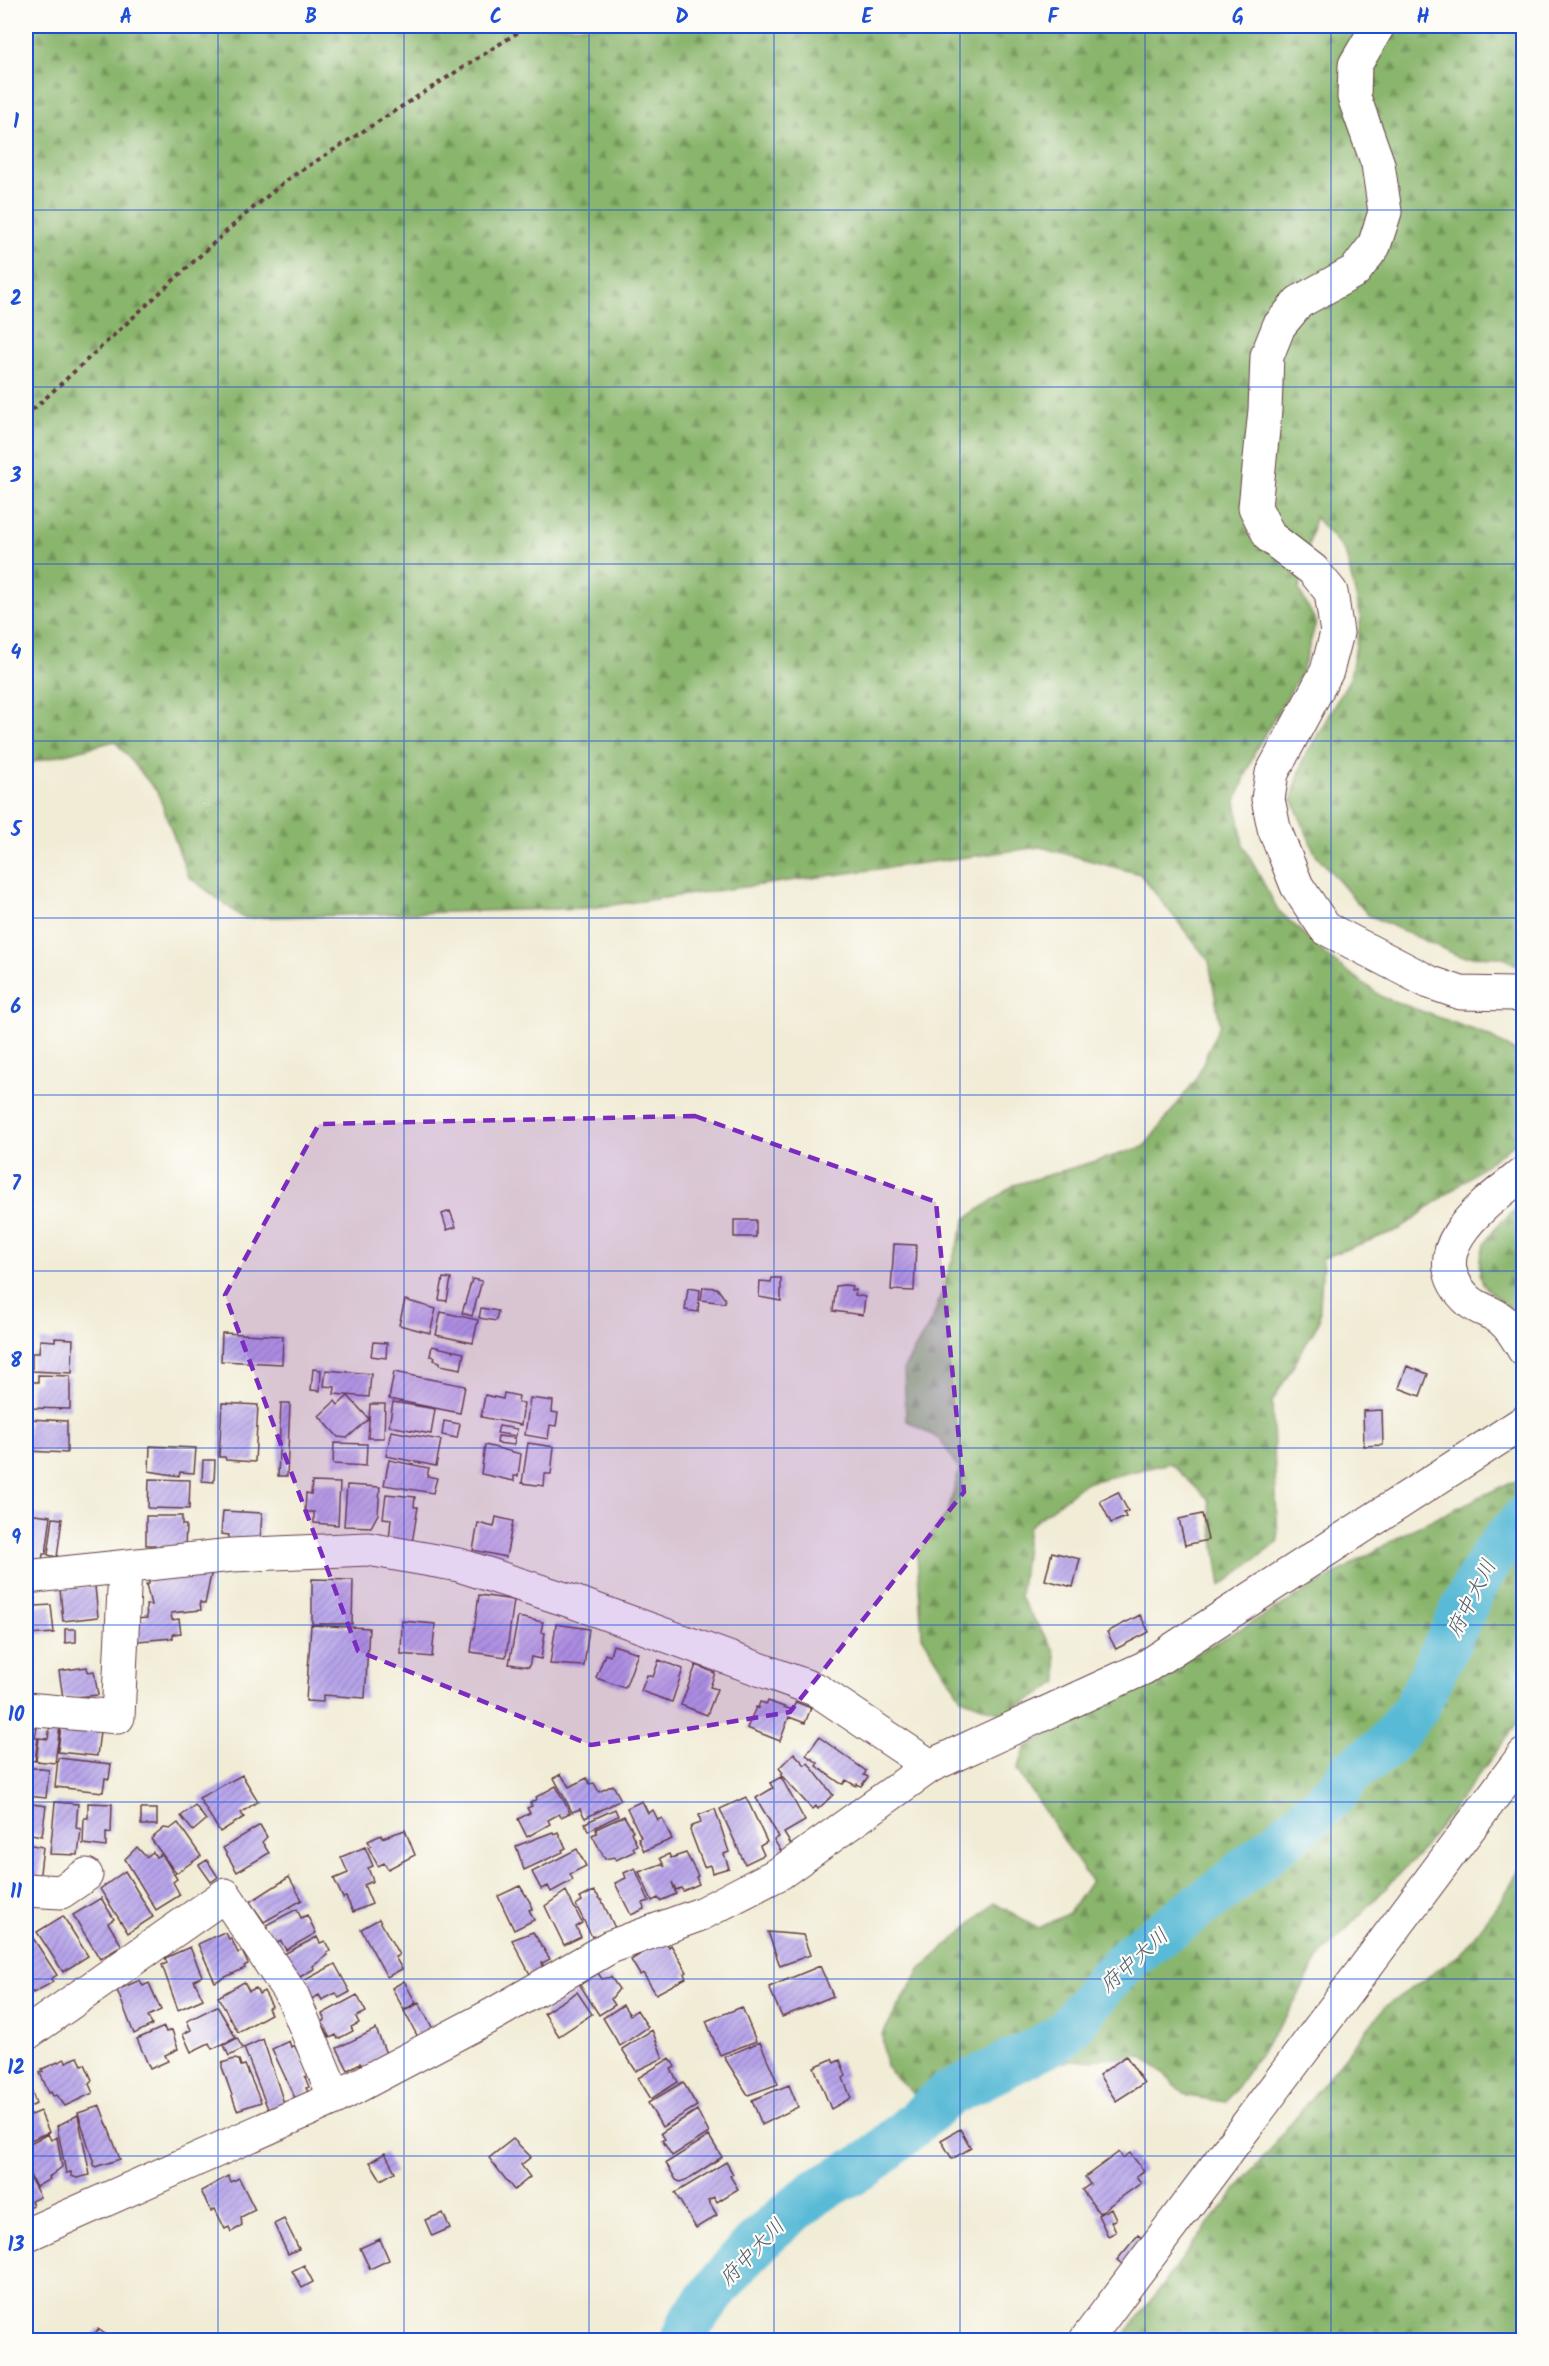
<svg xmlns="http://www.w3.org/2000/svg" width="1549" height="2366" viewBox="0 0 1549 2366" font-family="Kalam,'Klee One',sans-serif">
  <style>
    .forest { fill: url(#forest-firs); stroke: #6a6a4c; stroke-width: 1.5 }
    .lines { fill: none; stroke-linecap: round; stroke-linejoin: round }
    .river { stroke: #58bad6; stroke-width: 46 }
    .building { fill: url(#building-hatch) }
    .minor-casing { stroke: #633e45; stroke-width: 35 }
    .path { stroke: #633e45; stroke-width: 4; stroke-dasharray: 4.5 4.5; stroke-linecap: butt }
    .minor { stroke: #fff; stroke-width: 33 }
    .marked { fill: #7b2cbf; fill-opacity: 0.2; stroke: #7b2cbf; stroke-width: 4.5; stroke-dasharray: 12 8; stroke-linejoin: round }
    .grid { fill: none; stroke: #1d4ed8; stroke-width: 1.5; stroke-opacity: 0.55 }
    .labels { text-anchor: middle; stroke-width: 4.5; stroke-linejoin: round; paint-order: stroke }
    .water-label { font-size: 21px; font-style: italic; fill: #505d6f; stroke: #fdfcf7 }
    .neatline { fill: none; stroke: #1d4ed8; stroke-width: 2 }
    .grid-label { font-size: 20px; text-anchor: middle; font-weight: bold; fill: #1d4ed8 }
  </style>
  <defs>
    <pattern id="forest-firs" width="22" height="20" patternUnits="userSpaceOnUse" patternTransform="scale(1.5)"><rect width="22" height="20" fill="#89b56c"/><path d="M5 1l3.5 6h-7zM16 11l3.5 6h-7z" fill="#729359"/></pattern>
    <pattern id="building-hatch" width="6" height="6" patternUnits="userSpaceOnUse" patternTransform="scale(1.5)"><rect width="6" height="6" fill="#b7a4eb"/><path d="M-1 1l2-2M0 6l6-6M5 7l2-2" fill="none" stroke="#9785bf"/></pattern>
  </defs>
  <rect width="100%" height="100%" fill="#fdfcf7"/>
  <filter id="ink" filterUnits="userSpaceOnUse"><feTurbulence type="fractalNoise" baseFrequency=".0167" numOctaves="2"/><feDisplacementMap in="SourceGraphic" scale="12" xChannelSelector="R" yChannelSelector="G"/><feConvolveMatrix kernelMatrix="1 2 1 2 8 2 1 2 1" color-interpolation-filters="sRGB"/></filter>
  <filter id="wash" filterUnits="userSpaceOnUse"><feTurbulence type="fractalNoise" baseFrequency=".008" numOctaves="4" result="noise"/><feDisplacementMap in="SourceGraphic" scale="24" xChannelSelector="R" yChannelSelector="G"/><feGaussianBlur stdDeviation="1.35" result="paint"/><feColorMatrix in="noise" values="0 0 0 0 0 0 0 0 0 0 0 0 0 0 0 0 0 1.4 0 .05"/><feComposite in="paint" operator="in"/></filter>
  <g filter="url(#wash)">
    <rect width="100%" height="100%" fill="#f1ecd6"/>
    <path class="forest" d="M26 26H1523V969L1504 957 1459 956 1368 915 1315 853 1292 799 1303 760 1350 678 1361 618 1345 551 1315 517 1299 590 1316 622 1302 672 1256 749 1236 801 1243 845 1278 910 1328 957 1382 997 1485 1034 1523 1056V1127L1516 1142 1400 1229 1323 1258 1319 1322 1272 1402 1278 1542 1221 1586 1208 1499 1170 1463 1085 1483 1028 1527 1020 1598 1054 1650 1059 1682 1005 1715 961 1698 922 1636 917 1555 948 1512 959 1470 941 1440 906 1420 904 1368 933 1318 966 1219 1014 1185 1144 1147 1195 1081 1220 1024 1209 961 1140 874 1040 847 590 908 243 918 188 876 158 793 115 741 26 764Z
      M1523 1203V1320C1515 1310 1487 1292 1483 1283 1469 1249 1499 1222 1523 1203Z
      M1523 1480V1716L1419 1854 1320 1956 1285 2018 1226 2102 1188 2096 1143 2056 1062 2062 993 2087 921 2102 886 2067 882 2035 920 1970 994 1903 1039 1928 1069 1913 1091 1881 1017 1770 1026 1747 1253 1622 1409 1531 1509 1483Z
      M1523 1861V2340H1121L1200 2235 1386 2006 1459 1955 1503 1898Z"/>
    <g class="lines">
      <path class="river" d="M683 2340 692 2320 738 2262 772 2228 816 2192 871 2162 948 2094 1060 2038 1110 1977 1138 1950 1224 1888 1316 1811 1339 1789 1351 1771 1384 1748 1416 1708 1474 1587 1493 1554 1524 1519"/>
    </g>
    <g id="blocks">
      <path class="building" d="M450 1211 456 1227 447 1230 442 1214Z
        M734 1220H756V1237H734Z
        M894 1244 916 1245 914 1291 891 1290Z
        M443 1278 451 1279 447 1301 439 1300Z
        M772 1278H781V1301L759 1297 760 1281 771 1282Z
        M472 1279 482 1281 472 1316 462 1313Z
        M844 1285 852 1286 851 1290H856L855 1295 865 1297 863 1315 833 1311 836 1286Z
        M703 1287 717 1288 725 1299V1303L701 1300Z
        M688 1288 700 1290 698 1312 685 1310Z
        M405 1300 436 1309 430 1333 399 1325Z
        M481 1308 498 1311 496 1321 479 1318Z
        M441 1312 478 1320 473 1343 436 1335Z
        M222 1333 283 1336 282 1364 221 1361Z
        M55 1338 73 1339 72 1373 32 1371V1353H39L40 1340 55 1341Z
        M373 1342 387 1343 386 1358 371 1356Z
        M432 1346 464 1353 461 1369 440 1365V1362L434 1360 435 1357 430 1356Z
        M1407 1366 1428 1374 1420 1396 1399 1388Z
        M313 1369 321 1370 320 1391 311 1390Z
        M326 1370 371 1374 369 1397 334 1394 335 1387 324 1386Z
        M394 1372 465 1386 460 1413 389 1399Z
        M38 1375 70 1376V1409L30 1408 32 1382H38Z
        M504 1393 519 1396 518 1402 524 1403 521 1425 481 1417 485 1395 503 1399Z
        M348 1396 369 1419 347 1438 338 1437 319 1416 335 1401 338 1405Z
        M530 1398 553 1401 552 1412 558 1413 556 1426 550 1425 548 1439 525 1435Z
        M393 1402 435 1409 431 1434 389 1426Z
        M222 1403 258 1405 255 1462 226 1460 225 1457H219Z
        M281 1403H290L287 1476H278Z
        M370 1404H385L384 1438H368Z
        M1382 1410 1383 1445 1364 1446 1363 1411Z
        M29 1419 67 1421V1453L27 1451Z
        M444 1421 460 1424 457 1438 442 1435Z
        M499 1426 517 1429 516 1436 497 1433Z
        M391 1431 441 1440 436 1466 386 1456Z
        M498 1436 515 1438 514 1445 497 1443Z
        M334 1443 367 1444 366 1466 333 1464Z
        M528 1443 554 1447 551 1474H545L544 1486 522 1483Z
        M485 1445 521 1454 518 1476H514V1481L481 1474Z
        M150 1446 196 1448 194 1473 180 1472 179 1476 149 1471Z
        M203 1460H215L214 1482 202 1481Z
        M389 1460 429 1468 427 1476 437 1478 433 1493 384 1485Z
        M149 1479 190 1480 189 1509 148 1508Z
        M312 1482 340 1483 338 1525 314 1523V1512H305L306 1493 311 1494Z
        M347 1485 380 1487 378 1514 371 1527 344 1526Z
        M1118 1492 1128 1511 1124 1513 1126 1517 1111 1523 1100 1501Z
        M386 1494 415 1497 414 1507H418L412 1543 389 1541 391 1519 383 1518Z
        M223 1511 262 1513 260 1542 228 1540 229 1535 221 1534Z
        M26 1513 51 1516 46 1554H43L42 1562 26 1560Z
        M1202 1514 1208 1540 1185 1545 1179 1519Z
        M146 1516H182V1525H186L185 1548H155V1545H146Z
        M496 1517 513 1521 506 1557 473 1550 478 1523 494 1527Z
        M53 1518 62 1519 57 1557 48 1555Z
        M1052 1552 1080 1559 1073 1587 1045 1580Z
        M212 1570 205 1604 200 1602 201 1610 171 1613 172 1620 179 1619 181 1633 173 1634V1638L138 1641 136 1619 147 1618 146 1605H151L146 1584H149L148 1576Z
        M312 1579 353 1580 352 1624H312Z
        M95 1586 98 1617 63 1621 60 1589Z
        M479 1595 514 1600 506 1657 471 1652Z
        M35 1598 36 1606 51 1605 54 1633 26 1635V1599Z
        M1140 1615 1149 1632 1116 1649 1107 1632Z
        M518 1617 543 1622 541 1632 545 1633 541 1659 531 1657 529 1667 509 1664Z
        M402 1621 435 1624 432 1657 401 1654Z
        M556 1624 589 1629 584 1666 550 1664Z
        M311 1625 369 1628 365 1698 323 1695V1702L306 1701Z
        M65 1629H76V1642L65 1643Z
        M613 1645 638 1653 625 1688 596 1678 605 1654 610 1656Z
        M659 1660 683 1669 672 1702 641 1691 647 1675 653 1677Z
        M696 1665 715 1673 710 1687 717 1689 707 1715 681 1705Z
        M87 1667 88 1672 94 1671 98 1695 63 1698 59 1671Z
        M768 1701 792 1710 796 1702 811 1708 805 1723 789 1717 780 1741 747 1728 756 1707 758 1708 760 1702 767 1704Z
        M26 1724 37 1727 35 1738H38L35 1761 26 1760Z
        M50 1725 60 1726 55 1763 36 1761 39 1738 48 1739Z
        M61 1725 100 1731 97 1756 58 1752Z
        M819 1737 866 1771 864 1775 868 1777 861 1786 857 1784 856 1786 846 1780 843 1784 840 1783 816 1766 818 1763 806 1755Z
        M794 1753 805 1765 808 1763 833 1795 818 1809 816 1806 812 1809 781 1775 783 1773 779 1768Z
        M58 1758 111 1764 109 1779 105 1778 103 1792 55 1787Z
        M26 1767 49 1770 46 1798 26 1796Z
        M561 1774 569 1787 587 1778 590 1784 594 1783 599 1792 613 1785 621 1800 585 1818 580 1809 572 1812 554 1778Z
        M242 1775 258 1801 241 1813 244 1817 220 1832 199 1798Z
        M781 1777 805 1821 784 1833 796 1853 786 1859 774 1840 779 1837 756 1798 773 1788 770 1783Z
        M556 1786 570 1813 561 1817 559 1814 548 1820 550 1824 527 1837 518 1819 530 1813 527 1808 532 1806 530 1803 537 1799 536 1797Z
        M746 1797 767 1842 760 1846 764 1855 745 1864 720 1809Z
        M642 1801 648 1813 653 1810 658 1820 662 1818 672 1839 644 1851 638 1838 641 1837 627 1808Z
        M55 1802 78 1804 76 1828 81 1829 78 1855 50 1854Z
        M26 1803 46 1806 42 1836 26 1833Z
        M88 1803 112 1804 111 1833 106 1832V1847L83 1844 84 1818H88Z
        M195 1805 206 1820 193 1831 181 1816Z
        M141 1809H157V1825H141Z
        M615 1809 618 1816 588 1831 585 1823Z
        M715 1809 729 1852 724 1854 729 1868 712 1873 710 1865 704 1867 690 1830 692 1826 701 1823 699 1815Z
        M624 1816 633 1831 631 1832 637 1845 633 1847 635 1851 616 1860 614 1857 605 1859 592 1835 597 1833 596 1829Z
        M178 1823 201 1856 176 1873 151 1839 164 1828 170 1829Z
        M260 1825 267 1837 262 1842 269 1853 237 1872 223 1848Z
        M405 1830 415 1855 388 1869 384 1863 378 1866 368 1847 371 1846 368 1841 381 1835 382 1838Z
        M553 1832 554 1834 558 1832 566 1848 562 1850 563 1852 524 1870 516 1846Z
        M26 1844 43 1847 39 1881 26 1879Z
        M137 1847 146 1857 153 1852 156 1857 162 1854 177 1879 173 1882 180 1895 156 1910 125 1859Z
        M365 1847 373 1866 368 1868 373 1881 364 1885 372 1904 353 1912 346 1897 343 1898 334 1879 348 1873 341 1857Z
        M577 1849 586 1866 570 1874 573 1880 551 1892 548 1886 541 1889 532 1872Z
        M686 1853 698 1876 696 1877 699 1884 683 1891 681 1888 676 1890 672 1882 676 1894 660 1901 658 1898 652 1901 639 1872 661 1864 665 1867 660 1858 669 1854 671 1858Z
        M207 1860 218 1877 211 1882 199 1865Z
        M635 1868 649 1901 643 1903 644 1909 631 1915 615 1883 626 1878 624 1873Z
        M125 1871 153 1917 128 1933 100 1889Z
        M289 1877 302 1900 264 1922 250 1902Z
        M520 1886 530 1902 532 1909 529 1910 534 1920 514 1930 498 1896Z
        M566 1891 582 1923 576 1927 581 1937 564 1945 545 1906Z
        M594 1891 602 1901 615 1928 592 1937 576 1905 582 1901 580 1898Z
        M101 1898 114 1919 108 1923 122 1946 100 1959 73 1915Z
        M297 1909 301 1918 307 1915 316 1933 286 1950 281 1941 275 1944 266 1925Z
        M63 1916 88 1956 63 1972 37 1932Z
        M379 1919 399 1955 395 1957 402 1969 387 1977 361 1929Z
        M533 1932 550 1959 542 1963 545 1969 531 1976 512 1940Z
        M768 1932 803 1935 810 1955 780 1966Z
        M222 1933H226L229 1939 231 1938 238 1953 242 1951 248 1964 244 1966 245 1968 215 1982 198 1944Z
        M317 1937 320 1943 325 1941 330 1951 327 1953 328 1955 313 1966 314 1969 291 1982 284 1954Z
        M33 1938 57 1975 51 1979 53 1982 33 1993 26 1984V1943Z
        M664 1939 669 1947 671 1945 687 1972 684 1974 686 1978 656 1994 643 1973 640 1975 631 1960Z
        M190 1947 202 1976 194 1980 203 1999 178 2010 162 1965 167 1963 165 1958Z
        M335 1964 350 1992 339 1998 336 1993 322 2000 319 1995 304 2003 294 1986Z
        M820 1966 833 1996 782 2017 769 1987Z
        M598 1973 602 1979 611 1977 619 1989 611 1999 615 2005 599 2015 580 1985Z
        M140 1980 143 1986 149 1983 161 2010 148 2016 152 2025 134 2034 117 1990Z
        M404 1981 416 2003 404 2010 392 1988Z
        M244 1982 249 1991 256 1988 259 1994 264 1991 272 2006 268 2008 271 2014 238 2032 218 1997Z
        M577 1992 592 2014 559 2036 544 2013Z
        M357 1995 366 2012 356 2017 359 2023 351 2027 353 2031 338 2039 336 2035 330 2038 322 2022 325 2020 322 2014Z
        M419 2003 434 2031 419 2039 404 2011Z
        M623 2005 630 2015 637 2010 648 2027 620 2046 603 2018Z
        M217 2006 236 2038 212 2049 209 2043 191 2052 183 2034 191 2030 187 2021Z
        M742 2007 756 2041 720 2055 706 2021Z
        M164 2027 166 2032 172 2030 178 2049 165 2055 168 2061 150 2069 137 2039Z
        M376 2029 387 2056 363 2068 360 2063 348 2070 337 2048Z
        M652 2030 663 2058 636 2071 622 2049Z
        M237 2038 243 2049 229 2056 224 2045Z
        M263 2039 284 2103 268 2109 244 2048Z
        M289 2041 291 2047 294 2045 310 2075 305 2077 309 2087 306 2088 308 2092 295 2098 272 2049Z
        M760 2042 778 2084 748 2095 724 2057Z
        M1126 2056 1144 2083 1116 2101 1099 2075Z
        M78 2057 82 2065 85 2064 92 2080 89 2084 93 2093 65 2106 57 2095 53 2096 51 2092 49 2093 40 2073 43 2072 42 2069 65 2059 66 2062Z
        M670 2058 675 2067 671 2069 678 2082 651 2099 638 2078Z
        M234 2059 239 2060 241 2066 245 2065 261 2102 237 2110 222 2067V2063Z
        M832 2059 834 2063 840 2060 846 2076 843 2078 851 2098 831 2109 814 2067Z
        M683 2082 697 2106 662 2127 648 2103Z
        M789 2085 798 2107 762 2125 752 2100Z
        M30 2086 36 2104 28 2108 30 2112 26 2114V2088Z
        M100 2106 120 2159 95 2167 78 2113Z
        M697 2110 709 2133 672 2156 662 2140 665 2139 661 2133Z
        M40 2111 49 2132 26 2142V2117Z
        M78 2115 90 2175 77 2178 71 2176V2172L66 2173 57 2126Z
        M960 2129 971 2148 952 2159 941 2140Z
        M48 2134 51 2140 57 2137 62 2167 49 2177 50 2179 36 2187 26 2167V2145Z
        M709 2136 722 2157 688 2179 680 2182 676 2180 666 2163Z
        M513 2139 531 2157 521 2165 530 2177 514 2190 489 2158Z
        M1119 2152 1123 2158 1130 2153 1144 2171 1136 2176 1141 2183 1099 2213 1082 2190 1090 2184 1085 2177Z
        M385 2153 395 2172 381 2180 370 2162Z
        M726 2162 733 2174 730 2176 738 2189 717 2202 714 2197 708 2200 717 2215 696 2228 675 2193Z
        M26 2170 40 2197 31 2201 33 2205 26 2209Z
        M228 2176 231 2182 239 2178 255 2210 241 2217 242 2226 231 2232 229 2227 225 2229 215 2209 211 2211 201 2191Z
        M1111 2208 1116 2219 1111 2222 1116 2232 1108 2236 1098 2215Z
        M443 2213 450 2228 432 2236 425 2220Z
        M284 2219 299 2249 288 2254 274 2224Z
        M1138 2235 1144 2240 1122 2264 1117 2260Z
        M380 2239 389 2260 370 2269 360 2248Z
        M304 2265 313 2282 302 2288 292 2271Z
        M98 2329 108 2336 105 2340H91Z"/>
    </g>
  </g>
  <g filter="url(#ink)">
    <use href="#blocks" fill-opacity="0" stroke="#633e45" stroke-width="1.5"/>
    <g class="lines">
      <defs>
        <path id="minor" d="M1378 26 1355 65 1354 97 1378 164 1385 212 1374 246 1355 271 1299 302 1279 326 1267 356 1265 410 1255 507 1270 537 1313 570 1331 592 1337 633 1327 671 1272 773 1268 799 1274 828 1297 886 1325 928 1429 982 1461 993 1513 994 1524 997
          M1524 1173C1486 1203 1414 1252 1470 1302 1480 1310 1493 1312 1502 1320 1512 1328 1518 1340 1524 1350
          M26 1577 232 1555 368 1549 459 1565 574 1602 817 1690 930 1766
          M26 1709 118 1717 125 1568
          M26 1890 61 1892 86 1875
          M26 2034 225 1895 293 1997 335 2098
          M26 2235 335 2098 494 2014 610 1947 701 1914 780 1873 930 1766 1144 1668 1524 1422
          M1086 2340 1524 1755"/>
      </defs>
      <use href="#minor" class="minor-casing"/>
      <path class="path" d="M26 416 241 218 288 179 528 26"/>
      <use href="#minor" class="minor"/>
    </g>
  </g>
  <path class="marked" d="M695 1116 936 1202 964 1492 790 1712 591 1745 358 1651 225 1295 319 1124Z"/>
  <path class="grid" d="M218 26V2340M404 26V2340M589 26V2340M774 26V2340M960 26V2340M1145 26V2340M1331 26V2340M26 210H1524M26 387H1524M26 564H1524M26 741H1524M26 918H1524M26 1095H1524M26 1271H1524M26 1448H1524M26 1625H1524M26 1802H1524M26 1979H1524M26 2156H1524"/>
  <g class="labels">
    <g class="water-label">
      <text transform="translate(1471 1598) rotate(-63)" y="7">府中大川</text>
      <text transform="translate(1134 1960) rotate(-42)" y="7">府中大川</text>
      <text transform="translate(752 2252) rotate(-46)" y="7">府中大川</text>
    </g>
  </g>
  <rect width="1549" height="2366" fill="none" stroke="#fdfcf7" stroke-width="66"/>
  <rect x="33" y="33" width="1483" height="2300" class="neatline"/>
  <g class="grid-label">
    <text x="126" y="23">A</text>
    <text x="311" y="23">B</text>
    <text x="496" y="23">C</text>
    <text x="682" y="23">D</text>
    <text x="867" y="23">E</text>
    <text x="1053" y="23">F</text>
    <text x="1238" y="23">G</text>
    <text x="1423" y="23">H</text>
    <text x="16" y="128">1</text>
    <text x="16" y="305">2</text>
    <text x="16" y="482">3</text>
    <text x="16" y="659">4</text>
    <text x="16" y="836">5</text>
    <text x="16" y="1013">6</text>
    <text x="16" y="1190">7</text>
    <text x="16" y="1367">8</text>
    <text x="16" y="1544">9</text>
    <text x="16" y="1721">10</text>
    <text x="16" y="1898">11</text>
    <text x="16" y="2074">12</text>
    <text x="16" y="2251">13</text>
  </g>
</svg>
